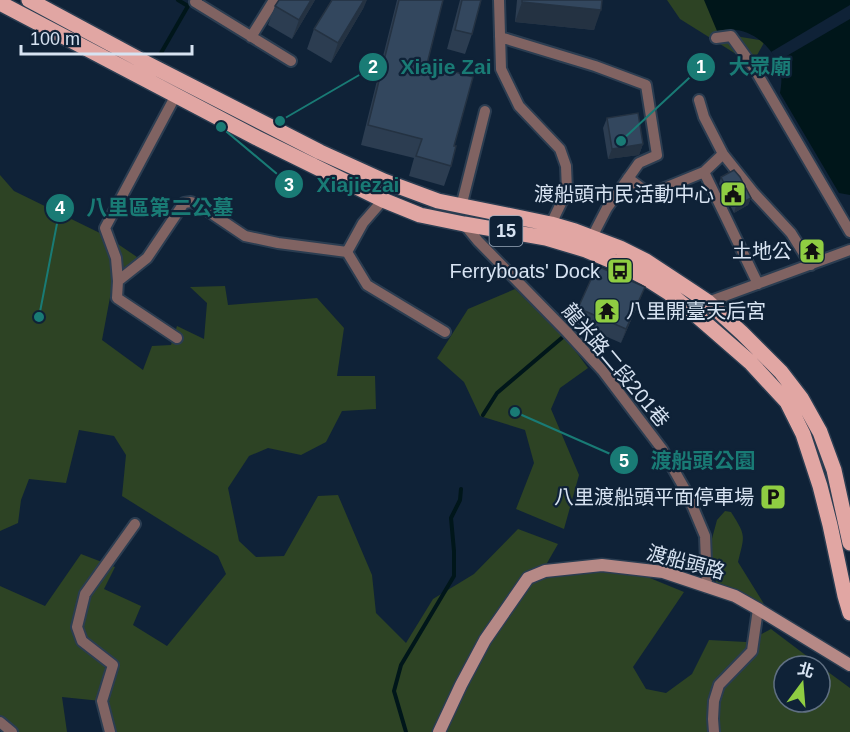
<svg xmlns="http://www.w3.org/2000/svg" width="850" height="732" viewBox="0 0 850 732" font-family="Arial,'Noto Sans TC',sans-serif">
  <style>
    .green { fill: #2d4324 }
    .water { fill: #00161a }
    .pier { fill: #0f2237 }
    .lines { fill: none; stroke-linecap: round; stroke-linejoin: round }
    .stream { stroke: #00161a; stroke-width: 4 }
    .street-casing { stroke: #2b3d51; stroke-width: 14 }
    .secondary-casing { stroke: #2b3d51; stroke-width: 15 }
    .primary-casing { stroke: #2b3d51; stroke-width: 18 }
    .street { stroke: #806362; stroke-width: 10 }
    .secondary { stroke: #b68986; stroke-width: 12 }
    .primary { stroke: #e1a6a3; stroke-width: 15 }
    .wall { fill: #2c3d51 }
    .shaded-wall { fill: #243242 }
    .building { fill: #33475e; stroke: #243242; stroke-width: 1.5 }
    .labels { text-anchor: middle; stroke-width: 4.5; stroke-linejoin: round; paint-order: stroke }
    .shield { fill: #0f2237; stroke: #9ba9ba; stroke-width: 1.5 }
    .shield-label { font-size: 18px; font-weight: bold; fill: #d7e3f2 }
    .poi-label { font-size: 20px; fill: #d7e3f2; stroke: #0f2237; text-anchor: end }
    .street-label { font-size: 20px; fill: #d7e3f2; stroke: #0f2237 }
    .leader { fill: none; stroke: #197b75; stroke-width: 2 }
    .callout-dot { fill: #197b75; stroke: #0f2237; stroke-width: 2 }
    .mark-label { font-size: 18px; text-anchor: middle; font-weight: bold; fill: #fff }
    .callout-label { font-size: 21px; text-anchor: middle; font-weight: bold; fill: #197b75; stroke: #0f2237; stroke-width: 4.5; stroke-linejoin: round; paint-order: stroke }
  </style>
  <rect width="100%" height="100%" fill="#0f2237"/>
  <path class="green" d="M667 0H712L720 27 741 37 765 41 752 64 680 19Z
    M0 175 14 191 106 236 137 257 111 292 102 340 143 370 152 346 171 345 177 326 204 339 207 303 190 287 225 286 228 305 317 298 344 328 337 376H375L376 409 342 411 326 442 301 455 268 448 249 456 228 488 239 541 256 557 284 556 318 496 338 495 372 575 376 613 406 643 433 599 474 574 518 529 558 544 539 577 583 569H628L684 592 633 667 646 689 666 693 692 674 709 640 746 642 771 629 820 666H784V702H820V666L850 688V732H110L101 701 62 697 67 732H19L0 728V586L45 606 81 554 115 567 104 589 141 606 133 625 167 646 226 574 218 556 122 496 126 455 114 436 79 430 66 483 29 479 21 500 18 523 0 531Z
    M515 289 566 338 588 368 560 388 551 409 579 475 564 529 516 509 534 463 525 430 480 416 464 382 437 358 468 309Z
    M725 511 731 512C746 536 745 534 738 562L764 604 716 583 710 546 717 520Z"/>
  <path class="water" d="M704 0H850V195L839 193 780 93C781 87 782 80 781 74 778 53 757 32 736 30 730 29 723 30 717 31Z"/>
  <path class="pier" d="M850 5V19L778 61 771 52Z"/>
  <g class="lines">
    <path class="stream" d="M161 53 188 6 178 0
      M483 415 497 393 564 336
      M406 732 394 691 401 665 454 576V551L451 518 460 500 461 489"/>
    <defs>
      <path id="street" d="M197 0 195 2 291 61
        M499 0 501 69 519 106 560 149 566 166 567 191 551 224
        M251 37 274 0
        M500 37 595 66 646 85 657 155 639 163 607 208 592 237
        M716 38 731 36 754 68 850 232
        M176 95 105 228 116 258 118 281 117 298 177 338
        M699 100 704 117 723 154 754 193 791 233 811 265
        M704 172 758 284
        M628 178 644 190H660L704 172 723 154
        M461 207 485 111
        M464 224 478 241 567 332 602 370 662 449 687 493 705 536 707 587
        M347 252 367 285 445 332
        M118 281 147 258 184 203 191 202 199 205 245 236 278 243 347 252 363 223 383 200
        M708 302 850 250
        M0 722 12 732
        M110 732 102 701 113 665 82 641 77 627 85 594 135 524
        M714 732 713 719 714 701 719 685 752 651 758 609"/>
      <path id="secondary" d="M439 732 461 685 485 640 528 578 545 571 602 565 663 572 735 596 758 609 850 665"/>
      <path id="primary" d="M29 0 148 64 320 152 384 181 438 201 551 224 575 231 620 248 646 261 690 290 708 302 742 333 781 372 801 398 820 432 834 470 850 543
        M0 3 257 138 383 200 420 215 464 224 546 238 586 250 619 264 644 277 669 293 696 315 750 362 787 402 803 434 820 486 830 525 845 596 850 613"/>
    </defs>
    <use href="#street" class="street-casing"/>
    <use href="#secondary" class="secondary-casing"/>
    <use href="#primary" class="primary-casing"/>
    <use href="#street" class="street"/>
    <use href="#secondary" class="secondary"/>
    <use href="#primary" class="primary"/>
  </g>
  <path class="wall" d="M315 0 292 39 268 25 275 6Z
    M397 0H443L427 64 454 146 451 166 444 186 409 176 414 158 361 145Z
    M460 0H481L472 34 465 54 447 49Z
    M517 0H602L594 30 515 22Z
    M364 7 331 63 307 49 314 29Z
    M607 118 643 144 639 155 608 159 603 128Z
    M721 177 751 198 748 205 734 213 719 184Z
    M640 300 621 343 573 322 578 308Z"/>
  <path class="shaded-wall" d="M311 0H315L292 39 299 20Z
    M364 0H367L364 7 331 63 338 43Z
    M522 2 601 10 594 30 515 22Z
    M643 144 639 155 608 159 612 149Z
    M751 198 748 205 734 213 736 206Z
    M645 287 640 300 621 343 626 329Z"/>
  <path class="building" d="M279 0H311L299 20 275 6Z
    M332 0H364L338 43 314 29Z
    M399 0H443L427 64 473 77 454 146H456L451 166 416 156 422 139 368 125Z
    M462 0H481L472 34 455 30Z
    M522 0H602L601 10 522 2Z
    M638 113 643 144 612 149 607 118Z
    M734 170 740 177 751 198 736 206 721 177Z
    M597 266 645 287 626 329 578 308Z"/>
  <defs>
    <symbol id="civic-square" viewBox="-11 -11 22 22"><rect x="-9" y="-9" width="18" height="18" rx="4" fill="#8fcd42" stroke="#0f2237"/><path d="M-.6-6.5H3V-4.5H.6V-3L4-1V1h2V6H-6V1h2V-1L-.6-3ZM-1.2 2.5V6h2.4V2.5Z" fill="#111"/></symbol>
    <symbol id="temple-square" viewBox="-11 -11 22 22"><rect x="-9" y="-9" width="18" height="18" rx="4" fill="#8fcd42" stroke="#0f2237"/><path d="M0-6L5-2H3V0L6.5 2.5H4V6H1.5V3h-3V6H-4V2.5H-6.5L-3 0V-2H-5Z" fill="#111"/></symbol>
    <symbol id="bus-square" viewBox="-11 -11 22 22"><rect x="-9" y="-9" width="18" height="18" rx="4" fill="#8fcd42" stroke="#0f2237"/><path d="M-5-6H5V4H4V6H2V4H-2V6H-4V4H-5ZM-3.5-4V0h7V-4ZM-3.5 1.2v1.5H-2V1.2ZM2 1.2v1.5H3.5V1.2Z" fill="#111"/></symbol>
    <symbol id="parking-square" viewBox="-11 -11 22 22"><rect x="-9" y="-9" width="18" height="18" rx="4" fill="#8fcd42" stroke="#0f2237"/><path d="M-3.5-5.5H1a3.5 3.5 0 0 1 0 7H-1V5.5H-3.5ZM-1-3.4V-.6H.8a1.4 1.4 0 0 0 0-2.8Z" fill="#111"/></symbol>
  </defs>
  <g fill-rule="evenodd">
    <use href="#civic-square" x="718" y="179" width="30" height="30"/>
    <use href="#temple-square" x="797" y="236" width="30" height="30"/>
    <use href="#bus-square" x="605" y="256" width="30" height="30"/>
    <use href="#temple-square" x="592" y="296" width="30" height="30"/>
    <use href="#parking-square" x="758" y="482" width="30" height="30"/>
  </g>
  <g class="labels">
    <rect class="shield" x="489.5" y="216" width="33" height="30" rx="4.5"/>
    <g class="shield-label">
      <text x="506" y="237">15</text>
    </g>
    <g class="poi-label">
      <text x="714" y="201">渡船頭市民活動中心</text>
      <text x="792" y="258">土地公</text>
      <text x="600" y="278">Ferryboats' Dock</text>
      <text x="626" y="318" text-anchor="start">八里開臺天后宮</text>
      <text x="754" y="504">八里渡船頭平面停車場</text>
    </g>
    <g class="street-label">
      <text transform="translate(616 365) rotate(50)" y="7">龍米路二段201巷</text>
      <text transform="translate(686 562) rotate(15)" y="7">渡船頭路</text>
    </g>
  </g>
  <path class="leader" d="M621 141L701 67M280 121L373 67M221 127L289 184M39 317L60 208M515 412L624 460"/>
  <g class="callout-dot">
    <circle cx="621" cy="141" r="6"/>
    <circle cx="280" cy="121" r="6"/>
    <circle cx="221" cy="127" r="6"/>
    <circle cx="39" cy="317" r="6"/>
    <circle cx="515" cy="412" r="6"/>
    <circle cx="701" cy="67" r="15"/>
    <circle cx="373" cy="67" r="15"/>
    <circle cx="289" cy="184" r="15"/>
    <circle cx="60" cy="208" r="15"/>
    <circle cx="624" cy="460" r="15"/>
  </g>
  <g class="mark-label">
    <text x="701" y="73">1</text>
    <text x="373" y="73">2</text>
    <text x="289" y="191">3</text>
    <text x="60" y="214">4</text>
    <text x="624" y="467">5</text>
  </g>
  <g class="callout-label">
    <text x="760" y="74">大眾廟</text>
    <text x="446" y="74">Xiajie Zai</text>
    <text x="358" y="192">Xiajiezai</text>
    <text x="160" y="215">八里區第二公墓</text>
    <text x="703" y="468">渡船頭公園</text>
  </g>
  <g transform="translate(802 684) rotate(16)"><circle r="28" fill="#0f2237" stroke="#5f6f82" stroke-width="1.5"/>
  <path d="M0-4.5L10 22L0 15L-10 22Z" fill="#8fcd42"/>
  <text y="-9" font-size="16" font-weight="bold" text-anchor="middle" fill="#d7e3f2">北</text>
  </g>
  <path d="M21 45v9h171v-9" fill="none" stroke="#d7e3f2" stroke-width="3"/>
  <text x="30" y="45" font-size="18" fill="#d7e3f2" stroke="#0f2237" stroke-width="4.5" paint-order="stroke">100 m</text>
</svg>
